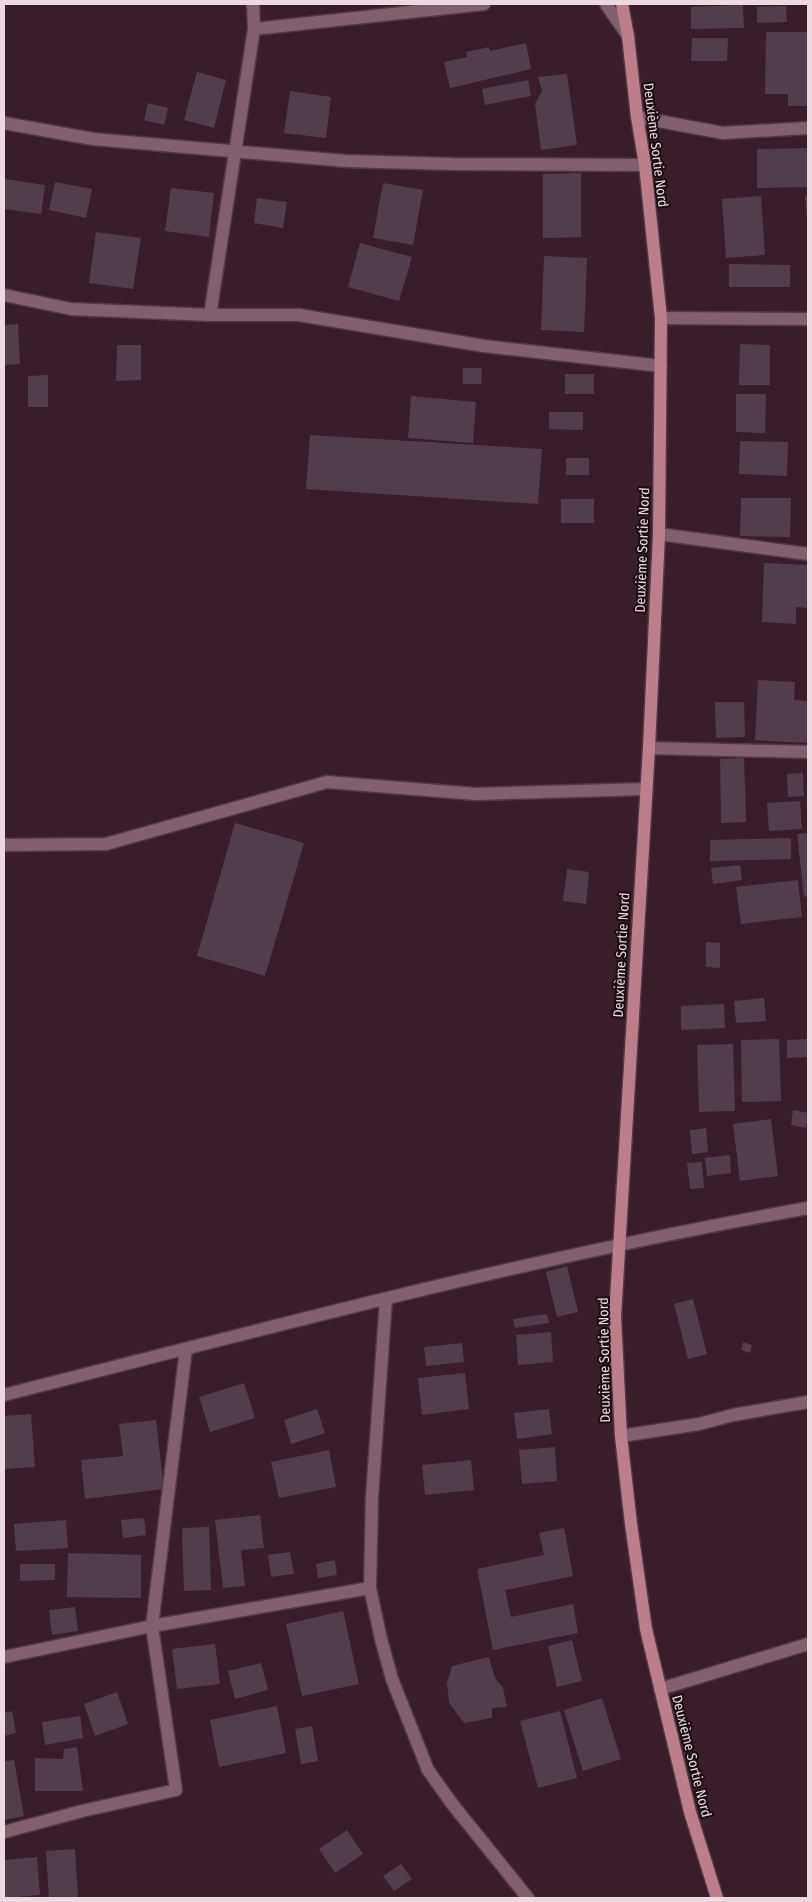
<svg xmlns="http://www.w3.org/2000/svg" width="812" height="1902" viewBox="0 0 812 1902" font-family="'Fira Sans Condensed',sans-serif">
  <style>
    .building { fill: #523d4f }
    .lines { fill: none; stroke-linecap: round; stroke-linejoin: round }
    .minor-casing { stroke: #513944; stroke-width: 15 }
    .primary-casing { stroke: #513944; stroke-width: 15 }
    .minor { stroke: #815f6e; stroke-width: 12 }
    .primary { stroke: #bc7e88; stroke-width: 12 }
    .labels { text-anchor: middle; stroke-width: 4; stroke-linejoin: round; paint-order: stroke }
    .street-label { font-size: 14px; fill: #edd9e1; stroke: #190c12 }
  </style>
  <rect width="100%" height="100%" fill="#3a1d2a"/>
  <path class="building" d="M743 5 744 28 691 29V7Z
    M786 6 787 22 757 23V7Z
    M766 32H808V106H788V94H765Z
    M692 38H728L727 61H691Z
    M526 43 531 69 450 88 444 62 467 57 466 52 489 47 490 51Z
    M197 72 226 80 214 128 184 120Z
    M567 74 577 145 541 150 535 104 542 91 538 77Z
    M528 80 531 96 485 105 482 89Z
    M290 91 331 97 326 138 284 133Z
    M148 103 168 108 164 125 144 120Z
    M808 148V187L757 188V149Z
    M581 173V237L543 238V174Z
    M5 179 45 185 41 214 4 209Z
    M55 182 92 189 86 218 49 210Z
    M383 183 423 190 413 245 373 238Z
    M171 188 214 193 209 237 165 231Z
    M808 195V217L807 218 805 196Z
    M761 196 765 255 726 258 722 199Z
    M257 198 287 202 283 228 254 223Z
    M96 232 141 238 133 289 89 283Z
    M360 243 412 257 399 301 348 287Z
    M544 256 587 258 584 332 541 330Z
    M729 264 790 265V287H729Z
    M18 324 20 364 4 365V325Z
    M740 344 770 345V385H739Z
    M117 345H141V380L116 381Z
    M463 368H482L481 384H463Z
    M565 374H594V394H565Z
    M48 375V407H28V376Z
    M736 394H766L765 433 736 432Z
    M411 396 476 402 473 443 408 438Z
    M549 412H583V430L549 429Z
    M310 435 542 449 538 504 306 489Z
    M740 441 788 442 787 476 739 474Z
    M566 458H589V475H566Z
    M741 498H791L790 537 740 536Z
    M561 499H594V523H561Z
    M764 563 808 565V608L796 607V624L762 622Z
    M758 680 795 682 794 700 808 701V743L755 740Z
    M715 702H744L745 737 716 738Z
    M744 758 746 822 721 823 720 759Z
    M803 773 804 796 788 797 787 774Z
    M800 801 802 829 769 831 767 803Z
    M235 823 304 843 265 976 197 956Z
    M808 833V896L804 897 797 834Z
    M791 838V859L710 861V840Z
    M740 865 742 880 713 884 711 868Z
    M567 869 589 872 586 904 563 901Z
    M798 880 802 917 741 924 736 887Z
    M706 942 720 943V968L706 967Z
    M764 998 766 1021 736 1023 734 1001Z
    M724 1004 725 1028 681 1030V1006Z
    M779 1039 781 1101 742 1102 741 1040Z
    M808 1039V1057L787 1058V1040Z
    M733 1044 735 1111 699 1112 697 1045Z
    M793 1110 808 1113 806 1128 791 1125Z
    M771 1119 778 1176 740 1181 733 1124Z
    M706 1128 708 1152 692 1154 690 1130Z
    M730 1155 731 1173 707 1176 705 1158Z
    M702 1162 704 1188 690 1189 687 1163Z
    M567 1266 578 1312 557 1317 546 1272Z
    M693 1299 707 1354 688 1359 674 1304Z
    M547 1314 549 1323 515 1328 513 1319Z
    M551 1332 553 1362 518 1365 516 1335Z
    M743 1342 752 1345 750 1353 741 1350Z
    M462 1343 464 1362 426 1366 424 1347Z
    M465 1373 469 1409 422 1415 418 1378Z
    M244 1383 255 1418 210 1432 199 1397Z
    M317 1409 325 1433 291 1444 284 1420Z
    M549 1409 552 1434 517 1439 514 1413Z
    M31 1414 35 1467 4 1469V1416Z
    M156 1420 164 1489 85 1499 81 1460 123 1456 119 1424Z
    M555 1447 557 1481 522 1484 519 1450Z
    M329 1450 336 1487 279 1498 271 1462Z
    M471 1460 474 1490 425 1495 422 1465Z
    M260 1515 264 1548 241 1550 245 1586 223 1588 215 1520Z
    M144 1518 146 1535 123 1538 121 1520Z
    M66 1520 68 1548 16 1551 14 1524Z
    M209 1527 211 1590 184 1591 182 1528Z
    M564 1528 573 1576 505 1590 511 1617 573 1604 578 1633 493 1650 477 1569 544 1555 539 1533Z
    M290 1552 294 1574 271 1577 268 1555Z
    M68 1553 141 1555V1598L67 1597Z
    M335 1560 337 1575 318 1578 316 1564Z
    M20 1564H55V1580L20 1581Z
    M75 1607 78 1631 52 1635 49 1610Z
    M343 1611 359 1684 302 1696 286 1624Z
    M572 1640 582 1681 557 1687 548 1646Z
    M215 1644 220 1684 177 1689 172 1649Z
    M489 1657 495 1678 503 1688 507 1707 492 1708V1718L464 1723 449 1703 447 1683 452 1666Z
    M261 1663 268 1690 235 1699 228 1671Z
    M117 1692 128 1724 95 1736 84 1704Z
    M602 1698 621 1759 583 1771 564 1710Z
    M277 1706 286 1753 219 1767 210 1720Z
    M12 1711 16 1733 4 1736V1713Z
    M560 1711 577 1778 538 1788 520 1721Z
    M80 1716 83 1738 45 1745 42 1722Z
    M312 1726 318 1761 301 1764 295 1729Z
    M77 1747 83 1791H35V1758L63 1759 64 1749Z
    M14 1760 24 1816 4 1820V1761Z
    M347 1830 363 1854 335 1873 319 1849Z
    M75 1849 78 1898H49L46 1851Z
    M37 1857 40 1895 4 1898V1860Z
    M401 1864 412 1879 394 1891 383 1876Z"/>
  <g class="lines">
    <defs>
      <path id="minor" d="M606 4 628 36
        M254 29 484 4
        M637 117 723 133 808 128
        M4 123 93 139 346 161 452 164 645 165
        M4 295 71 309 210 315H299L484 346 661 366
        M210 315 254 29 253 4
        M661 318 808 319
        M659 534 808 554
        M649 748 808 752
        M4 845 106 844 327 782 476 794 645 789
        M386 1299 372 1497 370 1588 381 1639 392 1679 428 1770 453 1805 528 1898
        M4 1395C271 1327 537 1256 808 1208
        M621 1436 699 1424 733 1415 808 1402
        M4 1657 152 1626 370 1588
        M660 1689 808 1644
        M4 1832 82 1811 176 1790 152 1626 186 1349"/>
      <path id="primary" d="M622 4 628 36 637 117 645 165 661 318 659 534 649 748 615 1317 621 1436 631 1524 646 1629 690 1812 717 1898"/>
    </defs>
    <use href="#minor" class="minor-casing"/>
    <use href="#primary" class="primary-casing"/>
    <use href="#minor" class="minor"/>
    <use href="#primary" class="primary"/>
  </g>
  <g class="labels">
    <g class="street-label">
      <text transform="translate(656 145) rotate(83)" y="5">Deuxième Sortie Nord</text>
      <text transform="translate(642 550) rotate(-88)" y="5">Deuxième Sortie Nord</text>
      <text transform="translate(621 955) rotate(-87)" y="5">Deuxième Sortie Nord</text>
      <text transform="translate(604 1360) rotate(-91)" y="5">Deuxième Sortie Nord</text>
      <text transform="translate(692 1756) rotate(76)" y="5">Deuxième Sortie Nord</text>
    </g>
  </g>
  <rect width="812" height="1902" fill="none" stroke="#edd9e1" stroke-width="10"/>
</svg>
